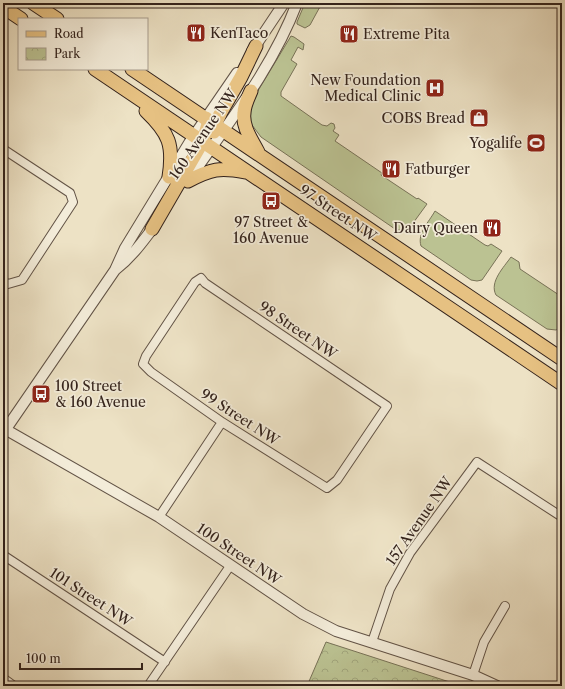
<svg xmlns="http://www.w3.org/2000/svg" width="565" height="689" viewBox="0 0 565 689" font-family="'Libre Caslon Text',serif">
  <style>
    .grass { fill: #bbc292; stroke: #787257 }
    .park { fill: url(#park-crowns); stroke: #787257 }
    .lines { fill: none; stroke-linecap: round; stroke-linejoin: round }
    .minor-casing { stroke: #625346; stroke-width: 10 }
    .tertiary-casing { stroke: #625346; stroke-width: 12 }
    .primary-casing { stroke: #34231c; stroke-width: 15 }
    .minor { stroke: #f3ecd9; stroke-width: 8 }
    .tertiary { stroke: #f3ecd9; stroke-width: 10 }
    .primary { stroke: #e6c182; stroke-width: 13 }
    .labels { text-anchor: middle; stroke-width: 3.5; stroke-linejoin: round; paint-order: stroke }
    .poi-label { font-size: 14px; fill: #34231c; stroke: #f3ecd9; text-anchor: start }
    .street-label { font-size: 14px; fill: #34231c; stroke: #f3ecd9 }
  </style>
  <defs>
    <pattern id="park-crowns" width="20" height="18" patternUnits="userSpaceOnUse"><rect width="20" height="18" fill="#bbc292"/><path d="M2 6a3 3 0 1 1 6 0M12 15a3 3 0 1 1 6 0" fill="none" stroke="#a1a67d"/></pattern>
  </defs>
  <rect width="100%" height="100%" fill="#ede2c5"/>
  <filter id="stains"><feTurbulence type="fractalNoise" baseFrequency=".005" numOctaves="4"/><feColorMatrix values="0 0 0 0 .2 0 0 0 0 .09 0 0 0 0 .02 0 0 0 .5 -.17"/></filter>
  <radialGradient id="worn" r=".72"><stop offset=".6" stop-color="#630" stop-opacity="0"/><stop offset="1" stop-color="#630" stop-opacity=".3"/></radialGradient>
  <path class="grass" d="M305 3H322L310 25 305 28 297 24V22Z
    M291 36 294 37 304 44 303 50 298 47 291 60 297 64 281 92V96L322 125 327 126 331 123 334 124 335 128 333 131 339 135 335 141 382 173 381 175 417 199 418 198 427 204 408 230 405 231 395 229 261 137 249 121 250 104Z
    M435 211 485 245 488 246 491 244 502 251 482 280 477 281 471 280 421 246C417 233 429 222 435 211Z
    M511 257 519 262 520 269 562 297V327L556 330 547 329 496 295C489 282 504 267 511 257Z"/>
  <path class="park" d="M326 642 462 686H307Z"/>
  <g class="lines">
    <defs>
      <path id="minor" d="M3 149 70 193 73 202 22 280 8 284 3 281
        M201 278 205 283 387 406 337 480 327 488 222 422 151 372 143 364 146 356 195 282Z
        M159 517 222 422
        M3 555 165 662
        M372 642 390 589 410 553 477 462 562 517
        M473 675 484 642 505 606
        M3 678 14 686
        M148 686 230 566"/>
      <path id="tertiary" d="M252 51 284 3
        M188 181C228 123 272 69 297 3
        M115 270C132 257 143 241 156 224
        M3 428 159 517 303 614 336 631 473 675 497 686
        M6 429 115 270 125 248 189 143 237 73"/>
      <path id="primary" d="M33 3 57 19
        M3 7 21 19
        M95 69 562 384
        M132 69 562 359
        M251 91C248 98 244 106 244 113 242 127 252 140 258 152
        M146 111C169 133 174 145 169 177
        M214 132 215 125 221 112 241 77 256 46
        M188 181C211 169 220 167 245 172
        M152 229 203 141 208 124 206 118"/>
    </defs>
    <use href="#minor" class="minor-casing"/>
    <use href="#tertiary" class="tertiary-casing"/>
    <use href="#primary" class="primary-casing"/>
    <use href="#minor" class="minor"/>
    <use href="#tertiary" class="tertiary"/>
    <use href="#primary" class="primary"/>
  </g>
  <defs>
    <symbol id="restaurant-square" viewBox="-11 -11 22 22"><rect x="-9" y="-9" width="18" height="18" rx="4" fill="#8f2418" stroke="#f3ecd9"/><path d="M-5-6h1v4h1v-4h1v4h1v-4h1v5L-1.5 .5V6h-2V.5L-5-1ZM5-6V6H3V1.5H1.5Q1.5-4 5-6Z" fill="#fff"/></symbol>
    <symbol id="hospital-square" viewBox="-11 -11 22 22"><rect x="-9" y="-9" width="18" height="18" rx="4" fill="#8f2418" stroke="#f3ecd9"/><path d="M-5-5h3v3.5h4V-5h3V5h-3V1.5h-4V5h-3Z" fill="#fff"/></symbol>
    <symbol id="shop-square" viewBox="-11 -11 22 22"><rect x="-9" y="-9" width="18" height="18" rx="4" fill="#8f2418" stroke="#f3ecd9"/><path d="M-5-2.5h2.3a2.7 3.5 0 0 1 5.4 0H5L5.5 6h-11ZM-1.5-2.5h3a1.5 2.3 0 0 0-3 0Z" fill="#fff"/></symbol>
    <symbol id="stadium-square" viewBox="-11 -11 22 22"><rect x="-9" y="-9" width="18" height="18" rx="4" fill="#8f2418" stroke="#f3ecd9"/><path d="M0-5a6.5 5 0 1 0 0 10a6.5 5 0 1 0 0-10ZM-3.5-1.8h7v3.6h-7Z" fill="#fff"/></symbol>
    <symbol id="bus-square" viewBox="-11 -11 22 22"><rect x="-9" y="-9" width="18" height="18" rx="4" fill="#8f2418" stroke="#f3ecd9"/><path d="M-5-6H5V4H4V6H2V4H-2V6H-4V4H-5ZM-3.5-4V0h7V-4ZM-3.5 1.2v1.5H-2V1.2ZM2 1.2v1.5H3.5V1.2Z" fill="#fff"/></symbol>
  </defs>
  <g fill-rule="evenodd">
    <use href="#restaurant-square" x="185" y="22" width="22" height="22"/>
    <use href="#restaurant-square" x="338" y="23" width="22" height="22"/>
    <use href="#hospital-square" x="424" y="77" width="22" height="22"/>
    <use href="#shop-square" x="468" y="107" width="22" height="22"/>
    <use href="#stadium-square" x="525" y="132" width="22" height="22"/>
    <use href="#restaurant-square" x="380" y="158" width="22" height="22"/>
    <use href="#bus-square" x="260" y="190" width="22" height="22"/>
    <use href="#restaurant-square" x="481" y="217" width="22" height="22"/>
    <use href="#bus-square" x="30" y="383" width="22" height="22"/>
  </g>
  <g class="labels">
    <g class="poi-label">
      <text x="210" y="38">KenTaco</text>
      <text x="363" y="39">Extreme Pita</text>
      <text x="421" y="85" text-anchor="end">New Foundation<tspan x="421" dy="16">Medical Clinic</tspan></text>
      <text x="465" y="123" text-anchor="end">COBS Bread</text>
      <text x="522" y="148" text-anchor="end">Yogalife</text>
      <text x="405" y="174">Fatburger</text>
      <text x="271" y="227" text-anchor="middle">97 Street &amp;<tspan x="271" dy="16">160 Avenue</tspan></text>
      <text x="478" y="233" text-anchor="end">Dairy Queen</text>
      <text x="55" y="391">100 Street<tspan x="55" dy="16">&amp; 160 Avenue</tspan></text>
    </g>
    <g class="street-label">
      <text transform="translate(203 134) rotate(-55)" y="5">160 Avenue NW</text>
      <text transform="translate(338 213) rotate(34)" y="5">97 Street NW</text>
      <text transform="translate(298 330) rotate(34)" y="5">98 Street NW</text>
      <text transform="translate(240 417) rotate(33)" y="5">99 Street NW</text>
      <text transform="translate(419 521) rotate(-55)" y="5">157 Avenue NW</text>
      <text transform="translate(239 554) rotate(34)" y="5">100 Street NW</text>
      <text transform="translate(91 597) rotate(33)" y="5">101 Street NW</text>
    </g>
  </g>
  <rect width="565" height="689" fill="none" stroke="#ede2c5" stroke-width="16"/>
  <rect x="4" y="4" width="557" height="681" fill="none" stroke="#34231c" stroke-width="2"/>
  <rect x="8" y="8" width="549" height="673" fill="none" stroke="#34231c"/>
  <rect x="18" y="18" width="130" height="52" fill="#f3ecd9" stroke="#a79c8d"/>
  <rect x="26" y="31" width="20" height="6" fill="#e6c182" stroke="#a79c8d"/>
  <text x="54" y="38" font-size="12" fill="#34231c">Road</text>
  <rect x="26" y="48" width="20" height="12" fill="url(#park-crowns)" stroke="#a79c8d"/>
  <text x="54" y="58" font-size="12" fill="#34231c">Park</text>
  <path d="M20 663v6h122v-6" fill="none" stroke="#34231c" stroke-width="2"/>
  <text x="26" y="663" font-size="12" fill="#34231c" stroke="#f3ecd9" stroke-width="3" paint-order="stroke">100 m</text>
  <rect width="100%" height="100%" filter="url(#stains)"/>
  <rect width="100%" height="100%" fill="url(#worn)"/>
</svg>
